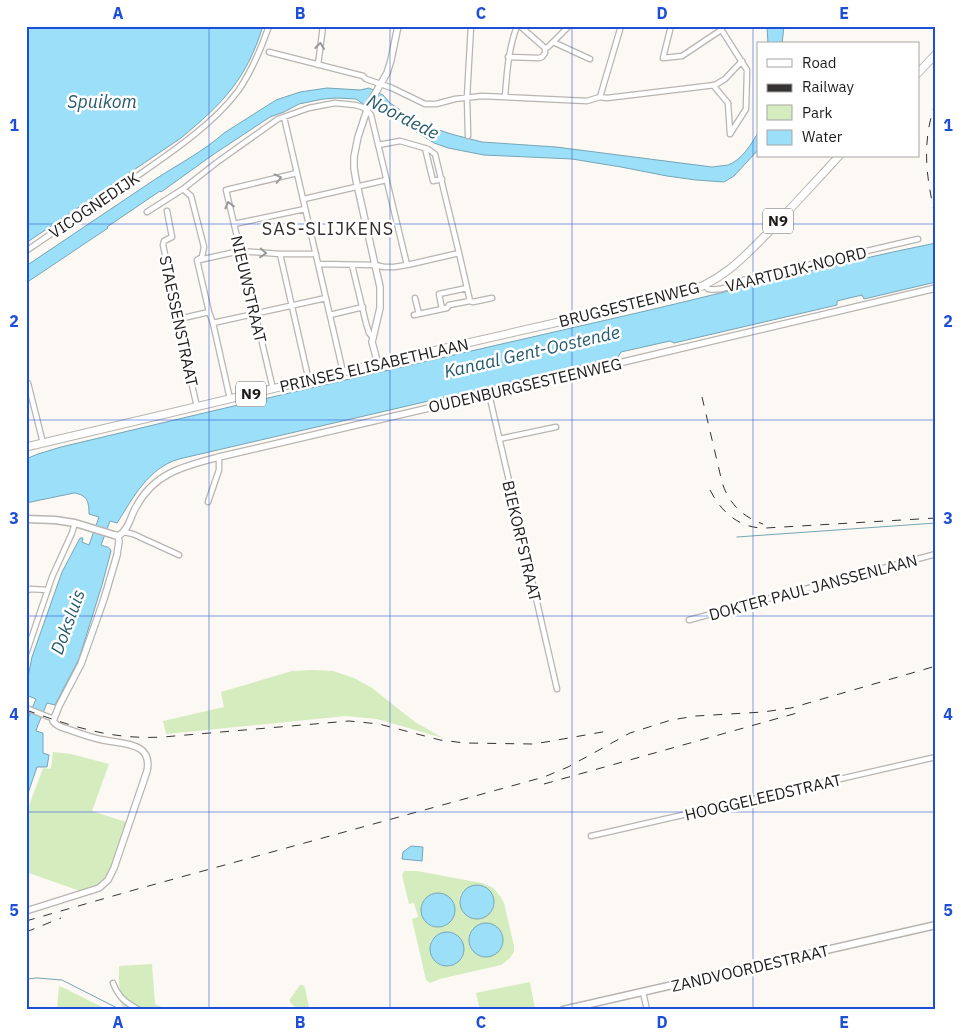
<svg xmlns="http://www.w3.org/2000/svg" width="962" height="1036" viewBox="0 0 962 1036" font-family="'IBM Plex Sans',sans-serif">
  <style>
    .green { fill: #d4ecbe; fill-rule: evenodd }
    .water { fill: #9cdff8; stroke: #76a5b6 }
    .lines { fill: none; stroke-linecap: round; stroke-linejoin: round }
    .stream { stroke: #76a5b6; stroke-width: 1 }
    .minor-casing { stroke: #b8b4b1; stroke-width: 7 }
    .tertiary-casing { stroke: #b8b4b1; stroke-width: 8 }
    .secondary-casing { stroke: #b8b4b1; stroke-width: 9 }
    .primary-casing { stroke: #b8b4b1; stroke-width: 9 }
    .minor { stroke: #fff; stroke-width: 4.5 }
    .tertiary { stroke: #fff; stroke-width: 5.5 }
    .secondary { stroke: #fff; stroke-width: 6 }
    .primary { stroke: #fff; stroke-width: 7 }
    .rail { stroke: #353332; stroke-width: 1; stroke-dasharray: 9 9; stroke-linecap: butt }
    .oneway { stroke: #9a9999 }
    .grid { fill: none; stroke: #1d4ed8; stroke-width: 1; stroke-opacity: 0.55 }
    .labels { text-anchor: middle; stroke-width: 5; stroke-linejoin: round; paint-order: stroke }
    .shield { fill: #fff; stroke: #626160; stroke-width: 1 }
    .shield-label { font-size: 15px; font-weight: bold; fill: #1f1d1c }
    .street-label { font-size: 16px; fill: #1f1d1c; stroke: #fff }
    .water-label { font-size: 18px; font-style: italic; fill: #255a6d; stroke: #fff }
    .neighbourhood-label { font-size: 18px; letter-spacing: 1px; fill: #322f2d; stroke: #fff }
    .neatline { fill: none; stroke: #1d4ed8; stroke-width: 2 }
    .grid-label { font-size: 16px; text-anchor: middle; font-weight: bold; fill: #1d4ed8 }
  </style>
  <rect width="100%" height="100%" fill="#fcf8f4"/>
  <path class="green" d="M312 670 333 671 354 678 372 688 415 722 443 738 377 719 346 716 166 734 163 721 224 707 221 692 292 671Z
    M53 752 71 754 109 764 92 811 126 822 109 872 100 884 93 888 80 891 26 872V814L43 768 51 769Z
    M404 871H417L482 883 493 888 500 896 504 903 514 946V952L510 958 501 965 440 979 430 983 426 980 412 919 418 917 414 903 409 904 402 875ZM464 890 494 903 493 909 489 914 459 901 460 895ZM426 898 446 926C427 932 415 915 426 898ZM473 928 498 952C480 966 460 947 473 928ZM445 932H451L456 934 459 961 454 965 449 967 430 942C434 936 438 934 445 932Z
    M152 964 155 1004 168 1010H130L122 1006 119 983V966Z
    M530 982 535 1009 480 1010 476 993Z
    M300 985H303L305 988 309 1007 308 1010C301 1010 294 1008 290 1002V999Z
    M59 986 66 989 108 1010H57Z"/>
  <path class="water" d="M26 26H263C246 80 223 103 181 138L26 243Z
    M767 26H784L782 44H768Z
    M327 88 360 90 369 88 383 95 390 103 421 124 451 134 482 142 556 147 712 167C717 166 723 166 728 165 742 160 751 144 758 133V150L734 176 724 182 696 180 667 176 621 167 572 159 484 155 448 148 434 143 373 105 363 104 356 99 337 98 323 99 299 104 284 112 270 117 214 154 161 192 160 191 107 227 108 228 26 283V266C69 237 111 209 154 180 177 165 204 151 224 133L276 100 300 92Z
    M936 243V282L864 299 862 295 837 301V305L674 343 670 341 621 352 618 357 179 459C148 468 133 498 117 523L110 521 101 545C105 547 110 546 111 551L102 585 79 659 55 705 47 703 38 725 36 731 43 733V753L49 755 47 767H37L26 799V723L36 699 26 695V687L32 657 62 572 80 538H83L82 542 89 545 99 517 89 514C89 501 87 495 74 493L26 503V459L38 454 61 447C252 401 445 357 637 313 736 290 836 263 936 243Z
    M411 846 423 847 422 861 402 859 403 852Z
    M460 902a17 17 0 1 1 34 0a17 17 0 1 1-34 0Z
    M421 910a17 17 0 1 1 34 0a17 17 0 1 1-34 0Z
    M469 940a17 17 0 1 1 34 0a17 17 0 1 1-34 0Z
    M430 949a17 17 0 1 1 34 0a17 17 0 1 1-34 0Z"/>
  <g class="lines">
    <path class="stream" d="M737 537 936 523
      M26 979 37 978 62 980 121 1010"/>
    <defs>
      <path id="minor" d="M671 26 663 58 682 56 721 30
        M553 42 590 59
        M545 48 548 47 569 26
        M269 52 363 76 366 79 392 88 425 104H436L455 99 482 96 587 101 600 97 621 26
        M508 57 539 58 542 57 545 53V48L520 26
        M318 65 323 26
        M713 85 728 103 730 134 746 109 747 70 719 26
        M505 97C507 73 508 50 517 26
        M600 97 607 98 715 85 725 79 742 61
        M284 117 343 372
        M468 136 467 97 471 26
        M378 145 400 141 428 149 435 154 459 253 470 301 449 305 447 308 414 315
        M425 148 433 181 442 179
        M183 189 191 196 204 247 202 257 197 260 209 312 213 323 230 399
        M304 199 386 180
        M167 211 172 237 164 241 163 245 179 319C177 327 182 334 183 343 187 364 192 385 197 407
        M147 212 183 189 216 163 278 119 309 108 335 103 355 105 362 107 367 110 371 115 407 265
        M234 224 305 209
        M26 251C61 227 95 204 130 181 166 156 212 126 238 91 252 71 261 49 269 26
        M280 254 309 381
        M199 260 240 251 280 254H316
        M318 264 375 265 384 267H394L407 265 459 253
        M352 265 366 323 369 333 373 337
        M705 285 708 289C721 291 732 287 743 280L918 239
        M415 298 419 314
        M470 301 473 302 492 298
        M442 309 439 294 467 288
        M330 315 363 307
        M179 319 209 312
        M213 323 326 298
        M26 383H28L43 443
        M273 389 226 190 297 173
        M489 394 557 689
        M499 439 556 427
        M208 502 219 470V457
        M124 532 133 534 179 555
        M26 591 30 589 48 590
        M689 620 936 554
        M26 654 52 577 72 533 75 523
        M26 708 54 719
        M591 836 936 757
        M113 983C119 998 125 1002 139 1010
        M643 992 647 1010"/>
      <path id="tertiary" d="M378 364 372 342 380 308V287L356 180 354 168V157L358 137 369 104 387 73 391 60 398 26
        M26 911 99 888 108 880 114 868 147 771C153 742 123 744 103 740 92 738 81 734 70 730 64 728 57 727 53 721L59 706 81 664 104 599 117 555 119 541 118 536C129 530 130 517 136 507 154 473 184 466 219 457L489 394 523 384 619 363 936 288"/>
      <path id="secondary" d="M26 519 55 520 75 523 114 535 118 536
        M563 1010 936 925"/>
      <path id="primary" d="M918 73 936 54
        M26 447 415 355 677 295C723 284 749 252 781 219 800 198 820 177 839 156"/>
    </defs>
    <use href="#minor" class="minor-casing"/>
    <use href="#tertiary" class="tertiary-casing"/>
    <use href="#secondary" class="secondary-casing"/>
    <use href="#primary" class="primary-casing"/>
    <use href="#minor" class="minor"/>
    <use href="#tertiary" class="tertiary"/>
    <use href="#secondary" class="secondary"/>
    <use href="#primary" class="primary"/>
    <path class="rail" d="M936 101C921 143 926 177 936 219
      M702 397 722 482C728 502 742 517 763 524
      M710 490C721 512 740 529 766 528L936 518
      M26 710C74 727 112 740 163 737L349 721 379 724 440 740 465 743 532 744 546 742 608 731
      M544 784 797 713
      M26 921 134 890 544 777 568 767 630 733 671 720 696 716 763 712 791 708 936 666
      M26 932 61 918"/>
  </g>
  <defs><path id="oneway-chevron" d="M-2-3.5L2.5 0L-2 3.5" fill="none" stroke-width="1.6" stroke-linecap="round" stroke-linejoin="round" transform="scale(1.25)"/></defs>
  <g class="oneway">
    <use href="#oneway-chevron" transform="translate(320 46) rotate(-83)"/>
    <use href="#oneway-chevron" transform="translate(278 178) rotate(-13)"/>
    <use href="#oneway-chevron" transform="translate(229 205) rotate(-104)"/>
    <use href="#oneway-chevron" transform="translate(263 253) rotate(4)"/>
  </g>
  <path class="grid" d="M209 26V1010M390 26V1010M572 26V1010M753 26V1010M26 224H936M26 420H936M26 616H936M26 812H936"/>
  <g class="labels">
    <g class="shield">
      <rect x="763" y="208.5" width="30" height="25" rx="4"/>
      <rect x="236" y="381.5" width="30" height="25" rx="4"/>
    </g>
    <g class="shield-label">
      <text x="778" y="226">N9</text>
      <text x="251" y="399">N9</text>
    </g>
    <g class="street-label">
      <text transform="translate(94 205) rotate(-34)" y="6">VICOGNEDIJK</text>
      <text transform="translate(796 269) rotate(-14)" y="6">VAARTDIJK-NOORD</text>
      <text transform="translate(249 289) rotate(77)" y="6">NIEUWSTRAAT</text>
      <text transform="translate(629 304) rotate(-14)" y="6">BRUGSESTEENWEG</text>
      <text transform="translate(179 321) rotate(78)" y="6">STAESSENSTRAAT</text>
      <text transform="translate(374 365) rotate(-13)" y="6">PRINSES ELISABETHLAAN</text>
      <text transform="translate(525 385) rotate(-13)" y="6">OUDENBURGSESTEENWEG</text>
      <text transform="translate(522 541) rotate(77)" y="6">BIEKORFSTRAAT</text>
      <text transform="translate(813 587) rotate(-15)" y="6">DOKTER PAUL JANSSENLAAN</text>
      <text transform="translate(763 797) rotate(-13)" y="6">HOOGGELEEDSTRAAT</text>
      <text transform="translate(750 968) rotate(-13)" y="6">ZANDVOORDESTRAAT</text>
    </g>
    <g class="water-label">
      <text x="102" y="108">Spuikom</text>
      <text transform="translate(403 117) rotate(27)" y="6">Noordede</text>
      <text transform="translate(532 352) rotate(-13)" y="6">Kanaal Gent-Oostende</text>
      <text transform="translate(68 622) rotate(-70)" y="6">Doksluis</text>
    </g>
    <g class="neighbourhood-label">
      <text x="328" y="235">SAS-SLIJKENS</text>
    </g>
  </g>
  <rect width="962" height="1036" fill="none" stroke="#ffffff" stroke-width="55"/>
  <rect x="757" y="42" width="162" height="115" fill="#ffffff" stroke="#a5a5a4"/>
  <rect x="767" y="59" width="25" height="8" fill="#ffffff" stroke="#a5a5a4"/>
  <text x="802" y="68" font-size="15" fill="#1f1d1c">Road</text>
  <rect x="767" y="84" width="25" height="8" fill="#353332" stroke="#a5a5a4"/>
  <text x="802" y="92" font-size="15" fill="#1f1d1c">Railway</text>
  <rect x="767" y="105" width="25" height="15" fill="#d4ecbe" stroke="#a5a5a4"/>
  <text x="802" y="118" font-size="15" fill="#1f1d1c">Park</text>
  <rect x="767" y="130" width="25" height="15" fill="#9cdff8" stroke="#a5a5a4"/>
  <text x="802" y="142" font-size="15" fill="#1f1d1c">Water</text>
  <rect x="28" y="28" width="906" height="980" class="neatline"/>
  <g class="grid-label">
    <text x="118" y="19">A</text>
    <text x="300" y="19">B</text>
    <text x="481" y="19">C</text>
    <text x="662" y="19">D</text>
    <text x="844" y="19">E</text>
    <text x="14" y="131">1</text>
    <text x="948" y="131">1</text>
    <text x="14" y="327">2</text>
    <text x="948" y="327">2</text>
    <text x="14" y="524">3</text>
    <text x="948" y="524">3</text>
    <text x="14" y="720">4</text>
    <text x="948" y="720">4</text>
    <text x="14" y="916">5</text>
    <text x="948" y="916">5</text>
    <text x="118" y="1028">A</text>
    <text x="300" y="1028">B</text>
    <text x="481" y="1028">C</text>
    <text x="662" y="1028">D</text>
    <text x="844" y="1028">E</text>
  </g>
</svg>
